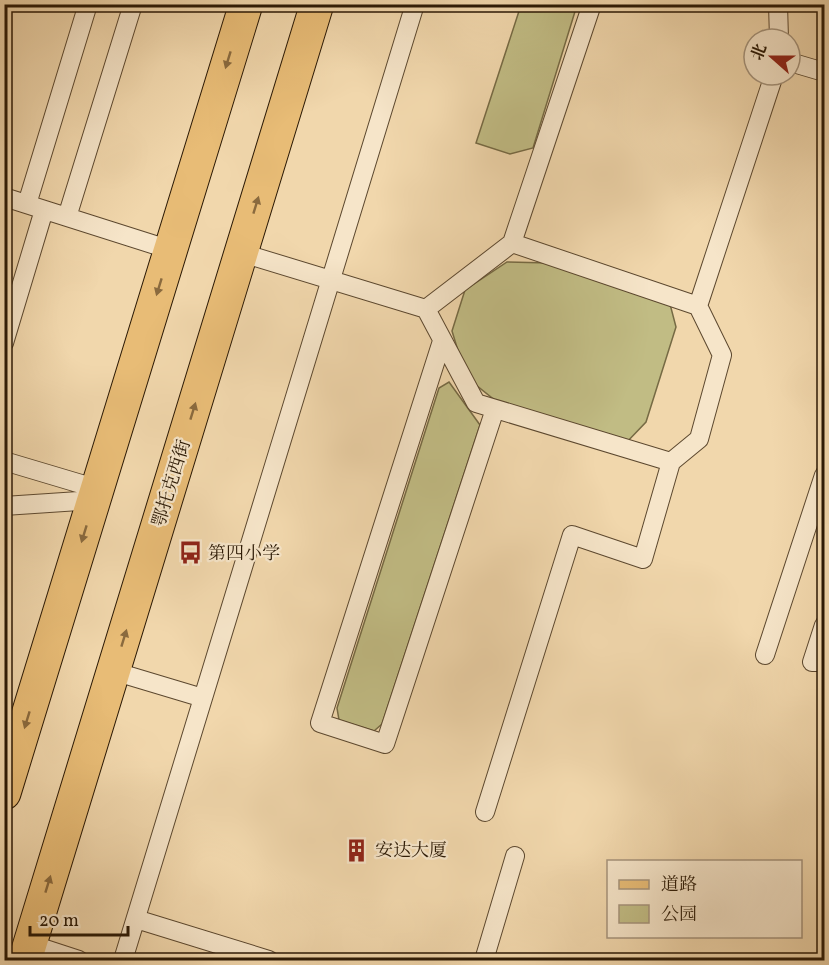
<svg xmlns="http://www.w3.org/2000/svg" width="829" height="965" viewBox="0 0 829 965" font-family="Vollkorn,'Noto Serif SC',serif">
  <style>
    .green { fill: #c1bc84; stroke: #766a44; stroke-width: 1.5 }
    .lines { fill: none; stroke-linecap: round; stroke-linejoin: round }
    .lane-casing { stroke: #5c482f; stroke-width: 20 }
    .primary-casing { stroke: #2b1905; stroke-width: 35 }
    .lane { stroke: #f6e5c9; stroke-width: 18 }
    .primary { stroke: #e8bc76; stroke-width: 33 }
    .oneway { fill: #8a6a3e }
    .labels { text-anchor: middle; stroke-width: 4.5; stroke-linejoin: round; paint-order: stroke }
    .street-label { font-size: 18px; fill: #2b1905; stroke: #f6e5c9 }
    .poi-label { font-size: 18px; fill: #2b1905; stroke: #f6e5c9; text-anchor: start }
  </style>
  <rect width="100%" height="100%" fill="#f1d7ac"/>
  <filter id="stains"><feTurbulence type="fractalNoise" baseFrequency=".00333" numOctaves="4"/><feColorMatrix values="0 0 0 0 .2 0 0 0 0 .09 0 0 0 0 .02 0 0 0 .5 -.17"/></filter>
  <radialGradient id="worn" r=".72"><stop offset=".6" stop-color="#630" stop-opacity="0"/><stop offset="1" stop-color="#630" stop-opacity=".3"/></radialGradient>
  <path class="green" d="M521 5H577L533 148 510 154 476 143Z
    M507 262 549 263 670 304 676 327 646 422 626 443 501 405 466 377 452 331 465 290Z
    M449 382 480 425 382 724 374 731 339 720 337 708 439 388Z"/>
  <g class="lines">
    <defs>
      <path id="lane" d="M778 4 779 39
        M790 62 824 72
        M4 197 171 250
        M27 204 88 4
        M67 217 133 4
        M512 243 592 4
        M242 253 426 309 512 243 698 306 774 75
        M426 309 476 403 671 462
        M442 341 320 723 385 744 495 409
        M4 343 44 210
        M4 461 98 489
        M4 506 94 500
        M824 625 812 662H824
        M765 655 824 475
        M113 671 203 698
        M485 812 572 535 643 559 671 462 699 439 722 355 698 306
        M136 919 269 960
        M30 944 79 960
        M123 960 415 4
        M484 960 515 856"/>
      <path id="primary" d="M4 793 246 4
        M25 960 317 4"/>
    </defs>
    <use href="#lane" class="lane-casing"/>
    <use href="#primary" class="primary-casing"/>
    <use href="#lane" class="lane"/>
    <use href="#primary" class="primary"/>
  </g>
  <defs><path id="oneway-solid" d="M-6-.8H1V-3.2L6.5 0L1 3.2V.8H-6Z" transform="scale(1.5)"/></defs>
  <g class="oneway">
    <use href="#oneway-solid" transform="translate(228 60) rotate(107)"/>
    <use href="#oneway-solid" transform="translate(256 205) rotate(-73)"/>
    <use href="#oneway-solid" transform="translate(159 287) rotate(107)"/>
    <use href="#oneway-solid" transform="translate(193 411) rotate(-73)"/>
    <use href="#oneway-solid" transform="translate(84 534) rotate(107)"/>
    <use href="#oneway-solid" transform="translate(124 638) rotate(-73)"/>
    <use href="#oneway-solid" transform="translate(27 720) rotate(107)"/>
    <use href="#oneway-solid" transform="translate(48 884) rotate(-73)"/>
  </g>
  <defs>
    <symbol id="bus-bare" viewBox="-9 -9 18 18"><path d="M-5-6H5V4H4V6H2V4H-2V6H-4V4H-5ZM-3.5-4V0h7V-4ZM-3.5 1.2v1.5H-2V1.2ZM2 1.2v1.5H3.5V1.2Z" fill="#8f2418" stroke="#f6e5c9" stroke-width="2.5" paint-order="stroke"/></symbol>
    <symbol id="building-bare" viewBox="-9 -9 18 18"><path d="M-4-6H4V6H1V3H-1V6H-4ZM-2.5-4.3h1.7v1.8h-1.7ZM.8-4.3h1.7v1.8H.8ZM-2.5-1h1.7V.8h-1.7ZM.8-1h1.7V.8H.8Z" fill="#8f2418" stroke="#f6e5c9" stroke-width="2.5" paint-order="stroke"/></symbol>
  </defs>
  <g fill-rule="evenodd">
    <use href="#bus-bare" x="174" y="536" width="33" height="33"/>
    <use href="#building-bare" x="340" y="834" width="33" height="33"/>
  </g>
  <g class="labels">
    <g class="street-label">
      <text transform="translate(171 483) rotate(-73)" y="6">鄂托克西街</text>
    </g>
    <g class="poi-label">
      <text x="208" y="559">第四小学</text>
      <text x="375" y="856">安达大厦</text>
    </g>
  </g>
  <rect width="829" height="965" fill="none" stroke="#f1d7ac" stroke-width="24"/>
  <rect x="6" y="6" width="817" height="953" fill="none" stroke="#2b1905" stroke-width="3"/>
  <rect x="12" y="12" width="805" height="941" fill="none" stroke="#2b1905" stroke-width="1.5"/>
  <rect x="607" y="860" width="195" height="78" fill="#f6e5c9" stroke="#a5937b" stroke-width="1.5"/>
  <rect x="619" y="880" width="30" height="9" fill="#e8bc76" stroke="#a5937b" stroke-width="1.5"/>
  <text x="661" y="890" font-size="18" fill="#2b1905">道路</text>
  <rect x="619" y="905" width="30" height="18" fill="#c1bc84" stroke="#a5937b" stroke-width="1.5"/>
  <text x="661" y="920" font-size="18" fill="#2b1905">公园</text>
  <g transform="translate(772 57) rotate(291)"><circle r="28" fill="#f6e5c9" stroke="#a5937b" stroke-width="1.5"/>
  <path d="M0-4.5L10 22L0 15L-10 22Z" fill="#8f2418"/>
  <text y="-9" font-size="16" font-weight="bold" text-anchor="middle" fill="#2b1905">北</text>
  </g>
  <path d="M30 926v9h98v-9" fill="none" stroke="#2b1905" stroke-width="3"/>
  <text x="39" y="926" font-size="18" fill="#2b1905" stroke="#f6e5c9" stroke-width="4.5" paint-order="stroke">20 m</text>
  <rect width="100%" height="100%" filter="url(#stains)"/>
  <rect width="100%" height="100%" fill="url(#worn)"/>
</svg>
